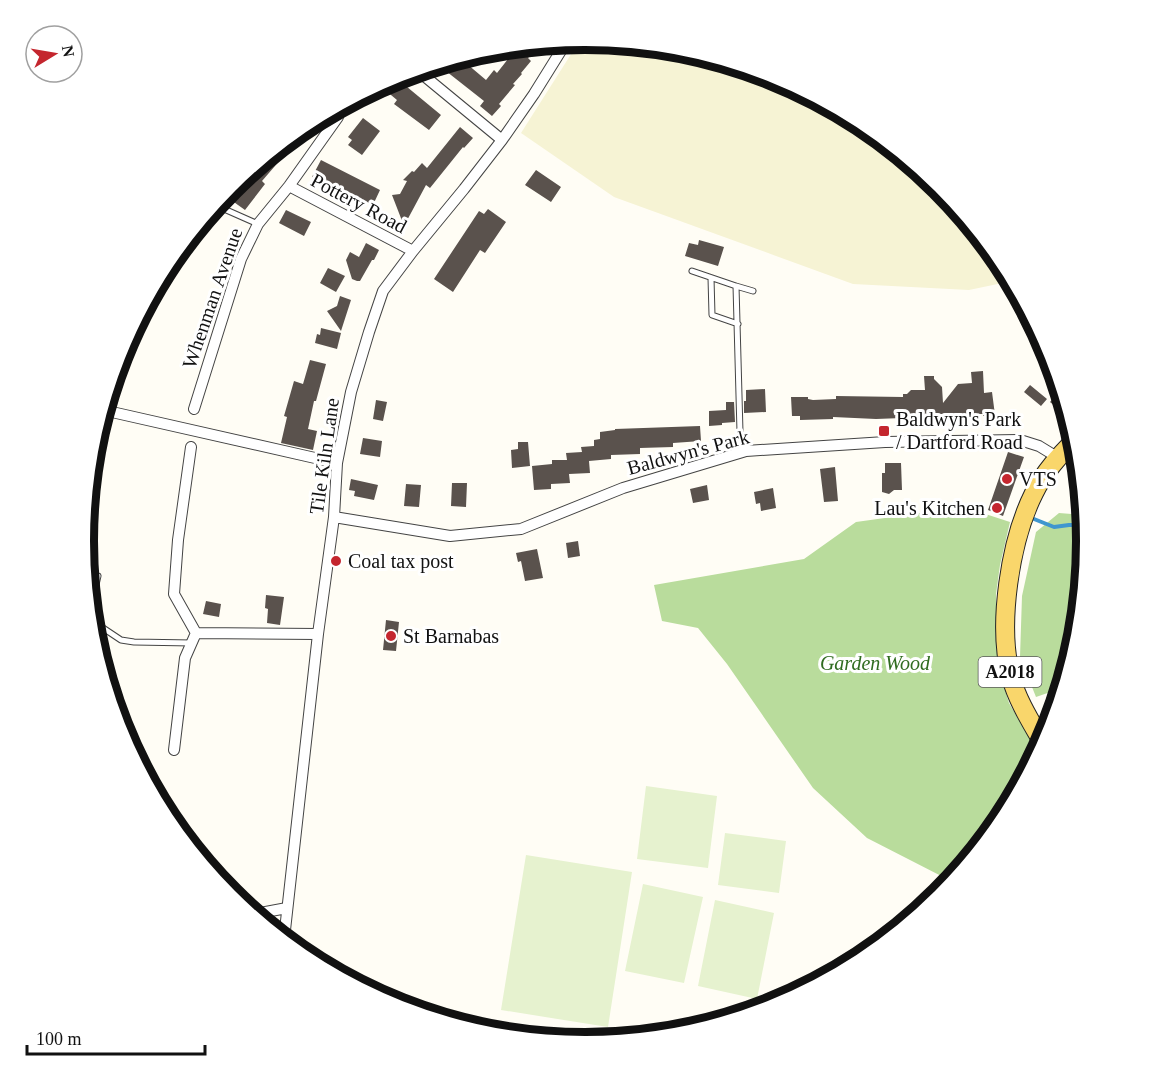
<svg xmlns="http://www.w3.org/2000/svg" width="1170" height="1081" viewBox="0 0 1170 1081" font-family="Georgia,serif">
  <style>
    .farmland { fill: #f6f3d4 }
    .forest { fill: #b9dc9c }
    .pitch { fill: #e6f2cf }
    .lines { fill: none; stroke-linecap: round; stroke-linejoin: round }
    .stream { stroke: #3f96cf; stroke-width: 4 }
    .building { fill: #5a524d }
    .lane-casing { stroke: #444; stroke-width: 7 }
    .street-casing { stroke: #444; stroke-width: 12 }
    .primary-casing { stroke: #222; stroke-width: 20 }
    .lane { stroke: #fff; stroke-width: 5 }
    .street { stroke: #fff; stroke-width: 10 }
    .primary { stroke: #f9d66b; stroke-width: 18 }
    .poi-dot { fill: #c4262e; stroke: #fff; stroke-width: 2 }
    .labels { text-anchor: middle; stroke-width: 6; stroke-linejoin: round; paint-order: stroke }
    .shield { fill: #fff; stroke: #585858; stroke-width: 1.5 }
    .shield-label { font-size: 18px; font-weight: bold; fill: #111 }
    .street-label { font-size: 20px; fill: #111; stroke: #fff }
    .poi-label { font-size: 20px; fill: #111; stroke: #fff; text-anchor: start }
    .park-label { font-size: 20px; font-style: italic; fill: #2f6b1f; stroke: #fff }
    .rim { fill: none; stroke: #111; stroke-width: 8 }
  </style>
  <rect width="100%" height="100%" fill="#fffdf5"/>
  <path class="farmland" d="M585 39 683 49 777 77 864 124 940 186 1002 262 1012 281 969 290 853 284 614 197 521 133 580 40Z"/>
  <path class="forest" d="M964 507 1010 522 1000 565 996 594 998 667 1009 703 1038 753 1002 819 951 881 867 838 813 788 727 664 698 628 662 621 654 585 804 559 856 522Z
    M1059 513 1084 515 1086 541 1077 639 1062 688 1036 697 1020 657 1022 596 1036 532Z"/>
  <path class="pitch" d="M646 786 717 796 708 868 637 859Z
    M725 833 786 841 779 893 718 885Z
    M526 855 632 872 608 1027 501 1010Z
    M643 884 703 897 684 983 625 971Z
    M715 900 774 913 757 999 698 986Z
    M543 1027 625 1038 585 1042 542 1038Z"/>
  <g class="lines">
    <path class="stream" d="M1034 519 1054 527 1069 525H1085"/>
  </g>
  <path class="building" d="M537 44 530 52 532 54 528 58 531 61 521 73 522 74 513 84 515 85 499 104 501 106 492 116 480 106 484 101 437 64 461 56 460 58 486 80 494 70 497 73 508 59 496 48Z
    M393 77H395L441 115 429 130 394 104 397 100 379 85Z
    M363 118 380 131 362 155 348 145 352 140 348 137Z
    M314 119 316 121 302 139 296 146 294 144 262 181 265 184 245 210 231 200 238 190 236 188 250 170 307 123Z
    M460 127 473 138 464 148 463 147 430 188 426 185 404 226 392 195 400 194 407 181 403 180 412 171 414 172 422 163 427 168Z
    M321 160 380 190 373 205 331 184 330 186 312 177Z
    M536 170 561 187 551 202 525 185Z
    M488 209 506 222 485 253 480 250 453 292 434 279 479 211 484 214Z
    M286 210 311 222 304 236 279 223Z
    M699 240 724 247 718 266 685 256 689 243 698 245Z
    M366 243 379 250 374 260H372L360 281H357L352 279 346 260 350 252 359 257Z
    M328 268 345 276 336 292 320 283Z
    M340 296 351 300 341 331 327 311 337 306Z
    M321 328 341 333 337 349 315 343 317 334 320 335Z
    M310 360 326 364 316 401H314L308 429 317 431 313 450 281 443 287 417 284 416 294 381 303 384Z
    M983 371 984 393 992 392 995 415 983 416V414H943V416H903L902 418 876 419 833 417V419L800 420V416H792L791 397H808V399L813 400 836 399V396L903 397V394H907L911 390H925L924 376H934V379L942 387 943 403 958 384 972 383 971 372Z
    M1030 385 1047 399 1041 406 1024 392Z
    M765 389 766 412 744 413V401H746V390Z
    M1061 390 1063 398 1070 419 1050 402Z
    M376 400 387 402 383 421 373 419Z
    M726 402H734L735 422 722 423V425L709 426V411L726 410Z
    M700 426 701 441 673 443V447L640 448V454L611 455V459L589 461 590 473 569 474 570 483 551 484V489L534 490 532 466 552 464V460H567L566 453 582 452 581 447 594 446V440L600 439V432L615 430V429Z
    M363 438 382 441 380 457 360 454Z
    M518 442H528L530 466 512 468 511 450 518 449Z
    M1008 452 1024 457 1003 516 988 510Z
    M885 463H901L902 490H894L889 494 882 492V473H885Z
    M835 467 838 501 824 502 820 469Z
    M351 479 378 485 374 500 354 496 355 491 349 490Z
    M452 483H467L466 507 451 506Z
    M406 484 421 485 419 507 404 506Z
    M707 485 709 500 693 503 690 489Z
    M773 488 776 508 761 511 760 503 756 504 754 492Z
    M578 541 580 556 568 558 566 543Z
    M537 549 543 578 525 581 521 561 518 562 516 553Z
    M266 595 284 597 280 625 267 623 268 609 265 608Z
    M206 601 221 604 219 617 203 614Z
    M386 620 399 622 396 651 383 650Z"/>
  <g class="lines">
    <defs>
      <path id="lane" d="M215 205 258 224
        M692 271 736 286 740 432 746 451
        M711 278 712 315 738 324
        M736 286 753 291
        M90 611 98 576
        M91 612 97 624 121 640 134 642 192 643"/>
      <path id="street" d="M417 70 502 140
        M289 186 413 251
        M194 409 241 259 258 224 289 186 338 117
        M103 410 337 463
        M191 447 178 540 174 594 196 633
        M334 517 450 536 521 529 623 488 746 451 885 442 1020 440 1039 446 1057 457
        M196 633 318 634
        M174 750 185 658 196 633
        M254 914 287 908
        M284 939 318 634 334 517 337 463 351 392 369 332 383 291 413 251 464 189 502 140 534 94 567 41"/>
      <path id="primary" d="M1043 743C1031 722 1017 700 1011 677 997 625 1010 541 1034 493 1044 472 1060 455 1076 439"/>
    </defs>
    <use href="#lane" class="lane-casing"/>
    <use href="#street" class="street-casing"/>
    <use href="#primary" class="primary-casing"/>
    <use href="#lane" class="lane"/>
    <use href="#street" class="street"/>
    <use href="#primary" class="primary"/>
  </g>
  <g class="poi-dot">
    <rect x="878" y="425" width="12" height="12" rx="3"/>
    <circle cx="1007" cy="479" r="6"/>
    <circle cx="997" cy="508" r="6"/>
    <circle cx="336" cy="561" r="6"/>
    <circle cx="391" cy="636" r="6"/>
  </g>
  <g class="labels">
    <rect class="shield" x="978.5" y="657" width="63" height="30" rx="4.5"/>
    <g class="shield-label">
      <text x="1010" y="678">A2018</text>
    </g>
    <g class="street-label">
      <text transform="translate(359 203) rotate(28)" y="7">Pottery Road</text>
      <text transform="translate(212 298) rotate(-71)" y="7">Whenman Avenue</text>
      <text transform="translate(688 452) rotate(-15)" y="7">Baldwyn's Park</text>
      <text transform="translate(324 456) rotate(-82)" y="7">Tile Kiln Lane</text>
    </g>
    <g class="poi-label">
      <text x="896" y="426">Baldwyn's Park<tspan x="896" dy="23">/ Dartford Road</tspan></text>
      <text x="1019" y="486">VTS</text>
      <text x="985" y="515" text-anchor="end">Lau's Kitchen</text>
      <text x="348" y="568">Coal tax post</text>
      <text x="403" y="643">St Barnabas</text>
    </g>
    <g class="park-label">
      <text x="875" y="670">Garden Wood</text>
    </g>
  </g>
  <path d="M0 0H1170V1081H0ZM94 541a491 491 0 1 1 982 0a491 491 0 1 1-982 0Z" fill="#fff" fill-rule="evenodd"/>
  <path class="rim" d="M94 541a491 491 0 1 1 982 0a491 491 0 1 1-982 0Z"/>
  <g transform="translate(54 54) rotate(79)"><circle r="28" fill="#ffffff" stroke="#a0a0a0" stroke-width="1.5"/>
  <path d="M0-4.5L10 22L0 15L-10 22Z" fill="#c4262e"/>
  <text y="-9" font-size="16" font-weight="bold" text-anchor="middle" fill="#111111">N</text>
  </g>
  <path d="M27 1045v9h178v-9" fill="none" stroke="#111111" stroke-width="3"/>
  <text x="36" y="1045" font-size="18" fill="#111111" stroke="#ffffff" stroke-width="4.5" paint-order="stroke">100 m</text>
</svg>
